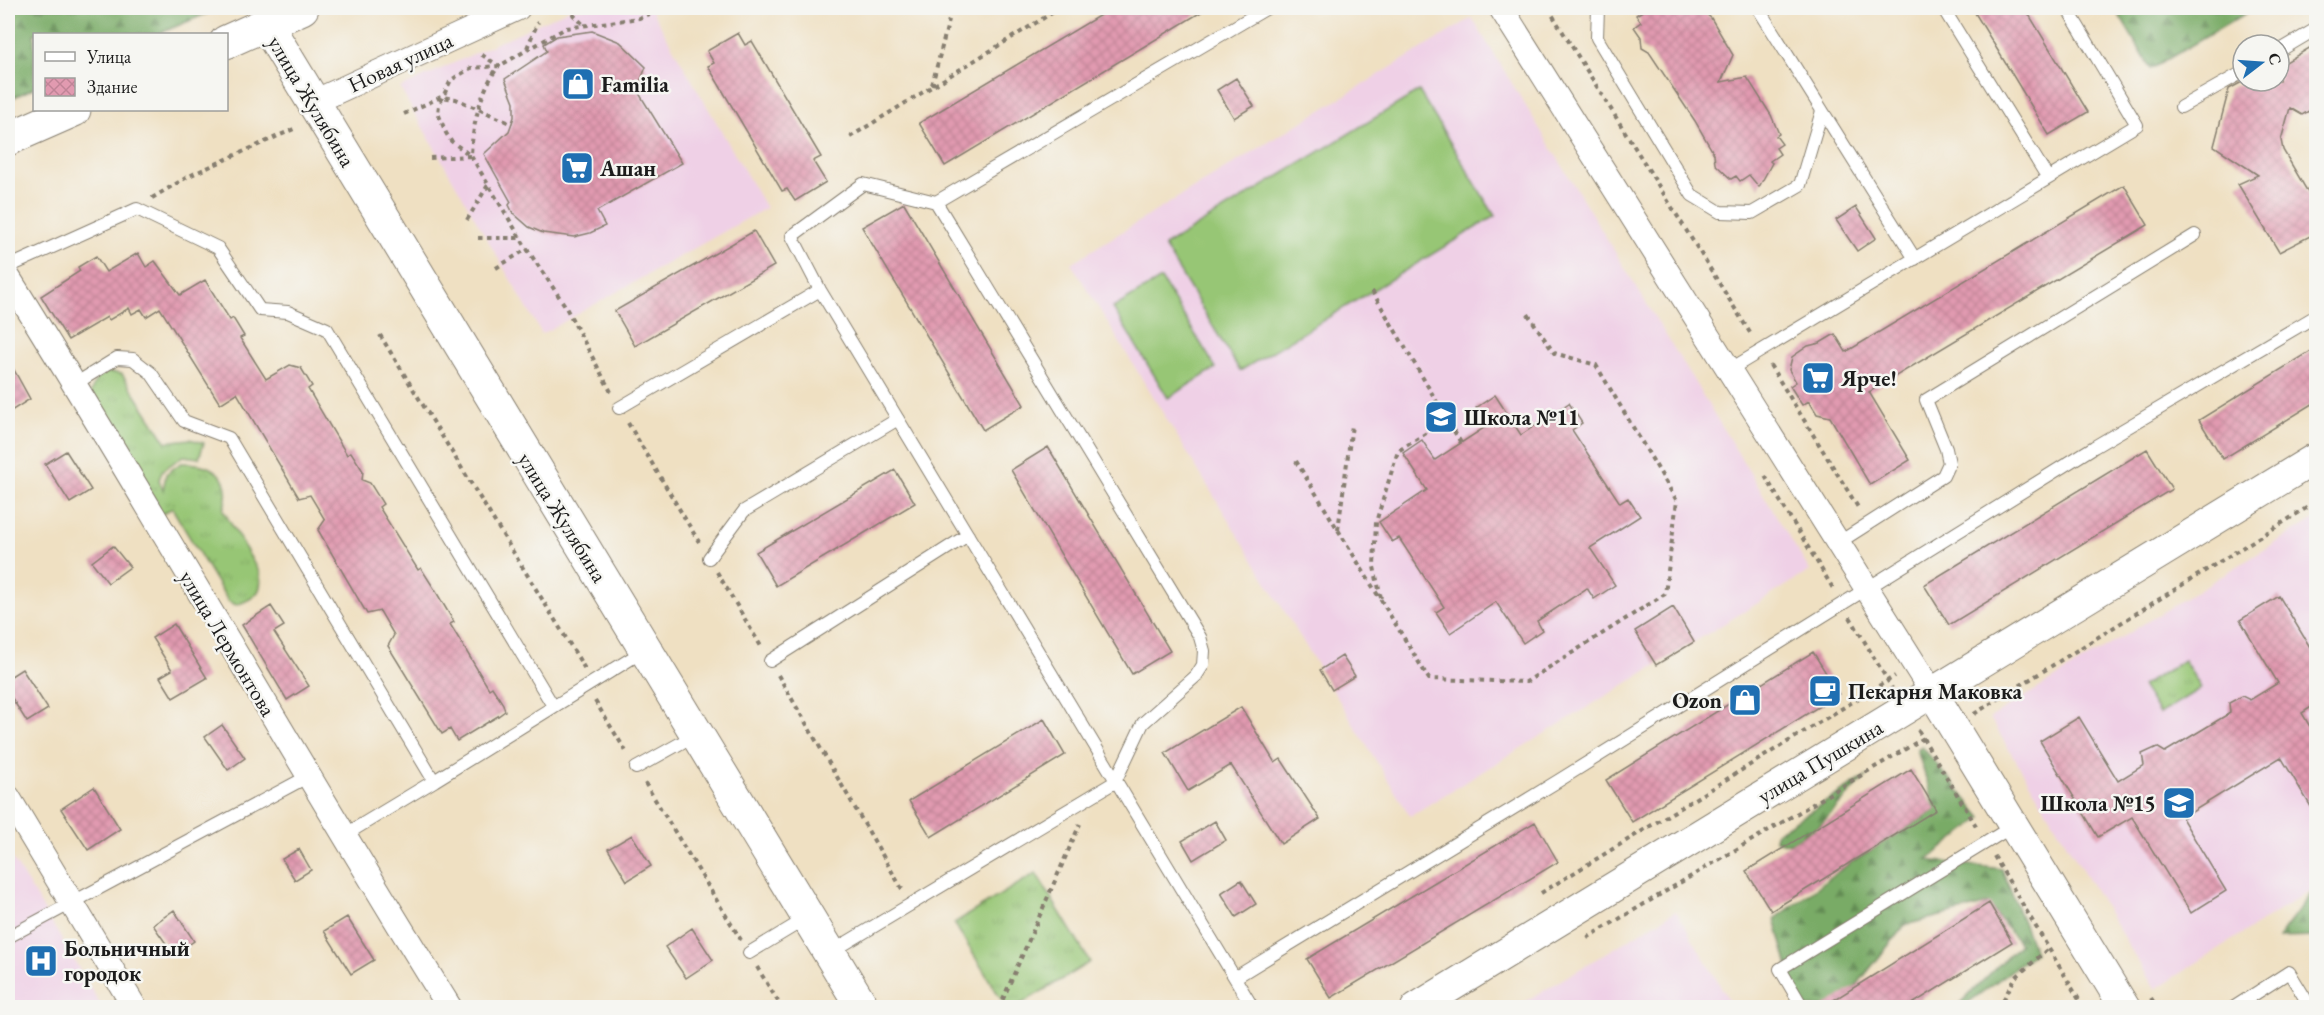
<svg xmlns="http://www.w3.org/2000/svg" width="2324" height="1015" viewBox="0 0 2324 1015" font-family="'EB Garamond',serif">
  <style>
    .built { fill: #efd0e6 }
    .grass { fill: url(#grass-tufts); stroke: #5a7148; stroke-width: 1.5 }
    .forest { fill: url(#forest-firs); stroke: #4a6441; stroke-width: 1.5 }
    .garden { fill: #97c675; stroke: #5a7148; stroke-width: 1.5 }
    .building { fill: url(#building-cross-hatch) }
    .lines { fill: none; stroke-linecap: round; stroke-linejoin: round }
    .service-casing { stroke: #867e6f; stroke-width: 14 }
    .minor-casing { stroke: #867e6f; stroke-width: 26 }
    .tertiary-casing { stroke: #867e6f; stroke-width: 32 }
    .secondary-casing { stroke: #867e6f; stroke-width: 35 }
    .trunk-casing { stroke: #867e6f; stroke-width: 35 }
    .path { stroke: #867e6f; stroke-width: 4; stroke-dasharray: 4.5 4.5; stroke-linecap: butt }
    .service { stroke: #fff; stroke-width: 12 }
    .minor { stroke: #fff; stroke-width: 24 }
    .tertiary { stroke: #fff; stroke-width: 30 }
    .secondary { stroke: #fff; stroke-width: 33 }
    .trunk { stroke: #fff; stroke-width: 33 }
    .labels { text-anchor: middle; stroke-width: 5; stroke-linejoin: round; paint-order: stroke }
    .street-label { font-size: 22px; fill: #1c1c1c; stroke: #f6f6f2 }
    .poi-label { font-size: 22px; font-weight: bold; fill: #1c1c1c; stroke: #f6f6f2; text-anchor: start }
  </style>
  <defs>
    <pattern id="grass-tufts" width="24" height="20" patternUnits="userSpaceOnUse" patternTransform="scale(1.5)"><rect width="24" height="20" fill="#97c675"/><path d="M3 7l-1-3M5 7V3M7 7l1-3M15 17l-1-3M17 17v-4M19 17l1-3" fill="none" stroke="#82aa65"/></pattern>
    <pattern id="forest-firs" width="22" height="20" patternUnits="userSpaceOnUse" patternTransform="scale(1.5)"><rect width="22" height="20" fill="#79ab66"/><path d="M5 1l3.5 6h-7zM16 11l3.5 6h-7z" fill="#628a53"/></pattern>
    <pattern id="building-cross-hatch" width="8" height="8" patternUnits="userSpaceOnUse" patternTransform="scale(1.5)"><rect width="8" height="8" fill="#e19ab0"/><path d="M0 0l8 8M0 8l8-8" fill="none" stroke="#c08497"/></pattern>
  </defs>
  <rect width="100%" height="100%" fill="#f6f6f2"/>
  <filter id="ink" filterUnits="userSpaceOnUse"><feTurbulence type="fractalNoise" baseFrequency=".0167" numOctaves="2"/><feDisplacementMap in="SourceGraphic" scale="12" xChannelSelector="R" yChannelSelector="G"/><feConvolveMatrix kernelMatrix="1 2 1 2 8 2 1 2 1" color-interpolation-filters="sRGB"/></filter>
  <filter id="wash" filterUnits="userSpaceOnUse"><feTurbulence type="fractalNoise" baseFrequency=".008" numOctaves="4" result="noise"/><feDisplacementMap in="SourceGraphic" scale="24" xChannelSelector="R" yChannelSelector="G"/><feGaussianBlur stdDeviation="1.35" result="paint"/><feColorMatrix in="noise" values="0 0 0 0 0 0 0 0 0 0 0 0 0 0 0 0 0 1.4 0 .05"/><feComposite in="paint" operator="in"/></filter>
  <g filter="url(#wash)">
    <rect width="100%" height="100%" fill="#efe0c2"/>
    <path class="built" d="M572 8H650L766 208 542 334 400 88Z
      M1472 18 1810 571 1410 816 1071 263Z
      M2316 518V887L2155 989 1990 718Z
      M8 851 47 915 102 1007H8Z
      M1676 911 1733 1007H1516L1533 997Z"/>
    <path class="grass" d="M108 372 122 374 166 442 190 439 204 443 199 458 183 456 162 471 159 480 163 490 166 474 181 463C213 462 235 477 223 510L259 572C265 592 254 599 236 605L228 601 172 508 161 515 90 395 96 378Z
      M2184 660 2201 688 2159 714 2142 686Z
      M1036 873 1090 962 1016 1007H1006L954 923Z"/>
    <path class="forest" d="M8 8H220L158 34H34V88L8 100Z
      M2115 8H2255L2151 69Z
      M1922 747 1982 818 1927 860 2002 869 2035 953 1962 1007H1956L2020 944 1988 904 1905 925 1839 1007H1803L1795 993 1775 919 1851 862 1936 810 1917 750Z
      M1867 776 1819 826 1790 844 1775 840 1776 833Z
      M2316 887V937L2278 938Z"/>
    <path class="garden" d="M1419 91 1495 216 1240 371 1164 246Z
      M1161 279 1216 368 1168 398 1113 308Z"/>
    <g id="blocks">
      <path class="building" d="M1112 8H1208L945 166 919 123Z
        M1647 8H1699L1711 18 1733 55 1721 82 1747 77 1771 115 1779 134 1776 136 1782 144 1776 148 1780 154 1770 161 1772 163 1759 187 1749 175 1740 181 1736 176 1731 179 1715 164 1714 154 1695 121 1649 52 1642 48 1641 37 1634 27 1641 22 1636 15Z
        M1972 8H2025L2088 112 2049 135Z
        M592 31 620 42 646 67 637 90 682 163 597 211 605 226 590 233 574 237 543 233 529 227 513 213 509 205 511 202 484 154 509 131 514 117V102L505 79 547 51 544 44 557 36Z
        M738 33 745 45 752 41 821 157 813 161 826 182 795 201 787 189 782 191 708 66 714 63 707 51Z
        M2316 44V107L2302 115 2290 108 2281 140 2283 150 2316 206V233L2279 252 2238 184 2258 175 2214 146 2229 89 2244 81H2279V66Z
        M1236 78 1254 106 1234 118 1217 90Z
        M2124 185 2148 225 1869 392 1910 460 1870 485 1830 417 1817 414 1809 401 1802 405 1790 386 1796 382 1789 370 1792 357 1808 346 1820 343 1835 334 1846 352Z
        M904 203 1024 405 983 430 862 227Z
        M1856 207 1876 238 1857 251 1836 220Z
        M754 231 774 266 635 346 615 311Z
        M138 253 146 267 155 261 180 295 205 280 230 320 233 318 244 336 240 338 266 379 290 365 301 368 312 386 308 389 347 455 351 452 363 471 362 480 370 483 383 504 379 507 418 570 421 568 435 590 454 622 450 624 489 689 492 687 503 704 505 711 498 716 457 741 450 729 442 734 388 646 394 635 380 611 367 614 318 530 325 520 310 495 299 498 237 393 220 404 160 308 146 317 141 309 132 314 129 308 109 320 107 317 68 340 41 296 80 271 78 267 96 256 106 272Z
        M2316 348V402L2223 459 2199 420Z
        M8 359 30 399 8 413Z
        M1495 395 1521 435 1569 403 1582 423 1572 430 1620 503 1628 498 1640 516 1590 548 1615 585 1594 599 1587 588 1537 621 1542 630 1523 643 1496 602 1450 633 1436 612 1444 607 1399 538 1392 542 1379 522 1427 490 1403 453 1422 440 1435 460 1487 426 1476 408Z
        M1048 447 1170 651 1132 674 1011 470Z
        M2147 449 2172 489 1949 625 1924 585Z
        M66 451 91 490 70 503 45 464Z
        M895 470 915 503 776 586 756 552Z
        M113 546 130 567 108 583 92 562Z
        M2279 596 2316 657V704L2302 713 2316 737V815L2281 757 2182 818 2226 891 2191 913 2132 817 2098 837 2040 741 2079 717 2118 781 2144 765 2142 754 2157 747 2165 752 2230 713 2229 703 2242 696 2250 700 2278 683 2240 620Z
        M271 606 284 626 274 632 309 686 287 700 242 625Z
        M1673 607 1694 642 1656 665 1635 631Z
        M174 624 207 678 173 698 160 677 172 670 152 638Z
        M1813 652 1839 694 1632 822 1606 780Z
        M1342 656 1355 676 1332 690 1320 670Z
        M22 669 48 709 27 722 8 692V678Z
        M1241 707 1275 763 1281 759 1320 819 1281 844 1231 765 1188 791 1165 753Z
        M1044 719 1065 755 931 837 909 801Z
        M222 725 245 758 228 770 205 737Z
        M1911 769 1936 810 1771 911 1746 871Z
        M94 787 120 829 88 850 61 809Z
        M1215 821 1226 840 1193 860 1182 841Z
        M1535 822 1558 862 1331 998 1307 959Z
        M632 835 651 866 627 881 608 849Z
        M299 849 311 870 295 880 282 859Z
        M1241 880 1256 904 1236 917 1221 893Z
        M1989 903 2012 942 1906 1008H1821Z
        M174 910 194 941 174 955 153 925Z
        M347 917 374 960 351 974 324 931Z
        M692 928 713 960 686 978 665 947Z"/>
    </g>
  </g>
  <g filter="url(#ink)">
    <use href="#blocks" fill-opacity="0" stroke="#867e6f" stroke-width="1.5"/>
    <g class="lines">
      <defs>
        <path id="service" d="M1598 8 1597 38 1692 195 1720 212 1752 213 1800 185 1822 111
          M1758 8 1915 259
          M1943 8 2048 178
          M2279 51 2316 29
          M2181 107 2243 72
          M8 267 137 209 218 248 260 310 288 312 327 329 553 706
          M1729 370 2137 125 2067 8
          M75 384 117 358 133 359 151 373 184 421 229 438 434 781 645 650
          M619 408 820 290
          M1838 543 1943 476 1949 463 1946 449 1926 400 2195 235
          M709 558 744 511 898 419
          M770 661 968 535
          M636 768 697 734
          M343 836 434 781
          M8 937 307 777
          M831 952 1115 782 1143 723 1196 676 1203 665 1204 651 1200 637 936 202
          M749 953 807 918
          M1236 977 1558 781 2094 447 2316 316
          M1253 1008 820 290 792 236 863 184 936 202 1267 8
          M1803 1008 1780 969 2013 826
          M2233 1008 2289 972 2311 1008"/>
        <path id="minor" d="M1501 8 1932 692
          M314 102 518 8
          M8 277C159 518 299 766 450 1008
          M8 797 135 1008"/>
        <path id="tertiary" d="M1932 692 2125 1008
          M1416 1008 2316 458"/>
        <path id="secondary" d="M266 24 863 1008"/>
        <path id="trunk" d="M226 42 302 8
          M8 139 74 110"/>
      </defs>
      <use href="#service" class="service-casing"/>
      <use href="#minor" class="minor-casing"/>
      <use href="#tertiary" class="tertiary-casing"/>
      <use href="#secondary" class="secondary-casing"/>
      <use href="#trunk" class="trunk-casing"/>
      <path class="path" d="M566 8 584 25
        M1548 8 1752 336
        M527 48 538 22
        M932 85 952 8
        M404 114 441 97 456 99 512 124
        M850 137 1060 8
        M430 158 471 156C472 127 481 88 499 66L479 53
        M152 198 189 176 296 128
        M467 220 488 185
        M478 238H519
        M496 268 527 249
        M1372 291 1461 443
        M380 335 585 669
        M1770 365 1859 509
        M611 392 564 304 527 249 471 156 451 141 446 133 438 113 439 105 451 80 471 68 499 66 566 28 639 18 666 8
        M628 423 699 542
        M1296 461 1429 679 1526 682 1665 594 1677 501 1596 365 1554 353 1528 314
        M1765 476 1834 590
        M1338 530 1352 425
        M717 572 762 648
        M1381 598 1374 567 1376 522 1398 451 1447 420
        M1850 617 1892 688
        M778 675 902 889
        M595 701 627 753
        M1974 714 2316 502
        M1918 730 1978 829
        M645 783 741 940
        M1994 856 2084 1008
        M1541 893 1895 676
        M1587 938 1924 738
        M757 967 782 1008
        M2151 998 2157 1008
        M999 1008 1080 824
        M1999 1008 2015 978 2049 948"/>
      <use href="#service" class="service"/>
      <use href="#minor" class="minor"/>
      <use href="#tertiary" class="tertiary"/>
      <use href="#secondary" class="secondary"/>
      <use href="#trunk" class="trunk"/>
    </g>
  </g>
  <defs>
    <symbol id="shop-square" viewBox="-11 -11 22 22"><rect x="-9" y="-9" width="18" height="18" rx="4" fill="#1f6fb2" stroke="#f6f6f2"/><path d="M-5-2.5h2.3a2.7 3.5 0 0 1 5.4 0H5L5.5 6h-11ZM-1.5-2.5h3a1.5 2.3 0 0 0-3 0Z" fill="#fff"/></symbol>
    <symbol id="supermarket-square" viewBox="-11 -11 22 22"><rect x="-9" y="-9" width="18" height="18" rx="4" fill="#1f6fb2" stroke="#f6f6f2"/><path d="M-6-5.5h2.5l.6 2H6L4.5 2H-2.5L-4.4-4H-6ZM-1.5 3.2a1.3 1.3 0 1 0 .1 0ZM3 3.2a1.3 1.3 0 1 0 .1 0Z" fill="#fff"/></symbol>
    <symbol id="school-square" viewBox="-11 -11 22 22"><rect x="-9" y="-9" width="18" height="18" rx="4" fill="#1f6fb2" stroke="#f6f6f2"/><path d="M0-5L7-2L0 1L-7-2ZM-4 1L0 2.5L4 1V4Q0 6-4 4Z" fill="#fff"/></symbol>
    <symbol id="cafe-square" viewBox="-11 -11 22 22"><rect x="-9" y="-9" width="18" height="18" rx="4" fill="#1f6fb2" stroke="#f6f6f2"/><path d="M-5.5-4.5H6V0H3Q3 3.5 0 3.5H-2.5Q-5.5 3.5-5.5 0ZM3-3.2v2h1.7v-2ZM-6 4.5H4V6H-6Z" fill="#fff"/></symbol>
    <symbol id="hospital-square" viewBox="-11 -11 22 22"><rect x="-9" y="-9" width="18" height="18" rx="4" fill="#1f6fb2" stroke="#f6f6f2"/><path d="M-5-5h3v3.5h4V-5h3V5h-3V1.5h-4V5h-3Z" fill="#fff"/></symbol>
  </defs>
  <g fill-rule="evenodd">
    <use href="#shop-square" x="559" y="65" width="38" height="38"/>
    <use href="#supermarket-square" x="558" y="149" width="38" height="38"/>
    <use href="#supermarket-square" x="1799" y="359" width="38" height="38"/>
    <use href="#school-square" x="1422" y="398" width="38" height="38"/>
    <use href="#cafe-square" x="1806" y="672" width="38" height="38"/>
    <use href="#shop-square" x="1726" y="681" width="38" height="38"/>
    <use href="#school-square" x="2160" y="784" width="38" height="38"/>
    <use href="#hospital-square" x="22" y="942" width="38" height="38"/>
  </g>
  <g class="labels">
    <g class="street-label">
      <text transform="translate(400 62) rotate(-25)" y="8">Новая улица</text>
      <text transform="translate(312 101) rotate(59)" y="8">улица Жулябина</text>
      <text transform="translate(563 517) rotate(58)" y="8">улица Жулябина</text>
      <text transform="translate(228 643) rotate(59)" y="8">улица Лермонтова</text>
      <text transform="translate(1820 761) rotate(-31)" y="8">улица Пушкина</text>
    </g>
    <g class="poi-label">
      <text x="601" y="92">Familia</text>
      <text x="600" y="176">Ашан</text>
      <text x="1841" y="386">Ярче!</text>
      <text x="1464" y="425">Школа №11</text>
      <text x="1848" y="699">Пекарня Маковка</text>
      <text x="1722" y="708" text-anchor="end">Ozon</text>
      <text x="2156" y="811" text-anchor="end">Школа №15</text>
      <text x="64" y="956">Больничный<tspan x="64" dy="25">городок</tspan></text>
    </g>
  </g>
  <rect width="2324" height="1015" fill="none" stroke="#f6f6f2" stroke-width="30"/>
  <rect x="33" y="33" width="195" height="78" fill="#f6f6f2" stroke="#9f9f9c" stroke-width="1.5"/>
  <rect x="45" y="52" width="30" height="9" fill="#ffffff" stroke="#9f9f9c" stroke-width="1.5"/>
  <text x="87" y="63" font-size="18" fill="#1c1c1c">Улица</text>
  <rect x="45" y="78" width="30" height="18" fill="url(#building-cross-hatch)" stroke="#9f9f9c" stroke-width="1.5"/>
  <text x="87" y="93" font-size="18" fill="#1c1c1c">Здание</text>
  <g transform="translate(2261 63) rotate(73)"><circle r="28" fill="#f6f6f2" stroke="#9f9f9c" stroke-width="1.5"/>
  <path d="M0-4.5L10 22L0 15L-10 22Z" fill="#1f6fb2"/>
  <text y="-9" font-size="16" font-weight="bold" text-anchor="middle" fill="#1c1c1c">С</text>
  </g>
</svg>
